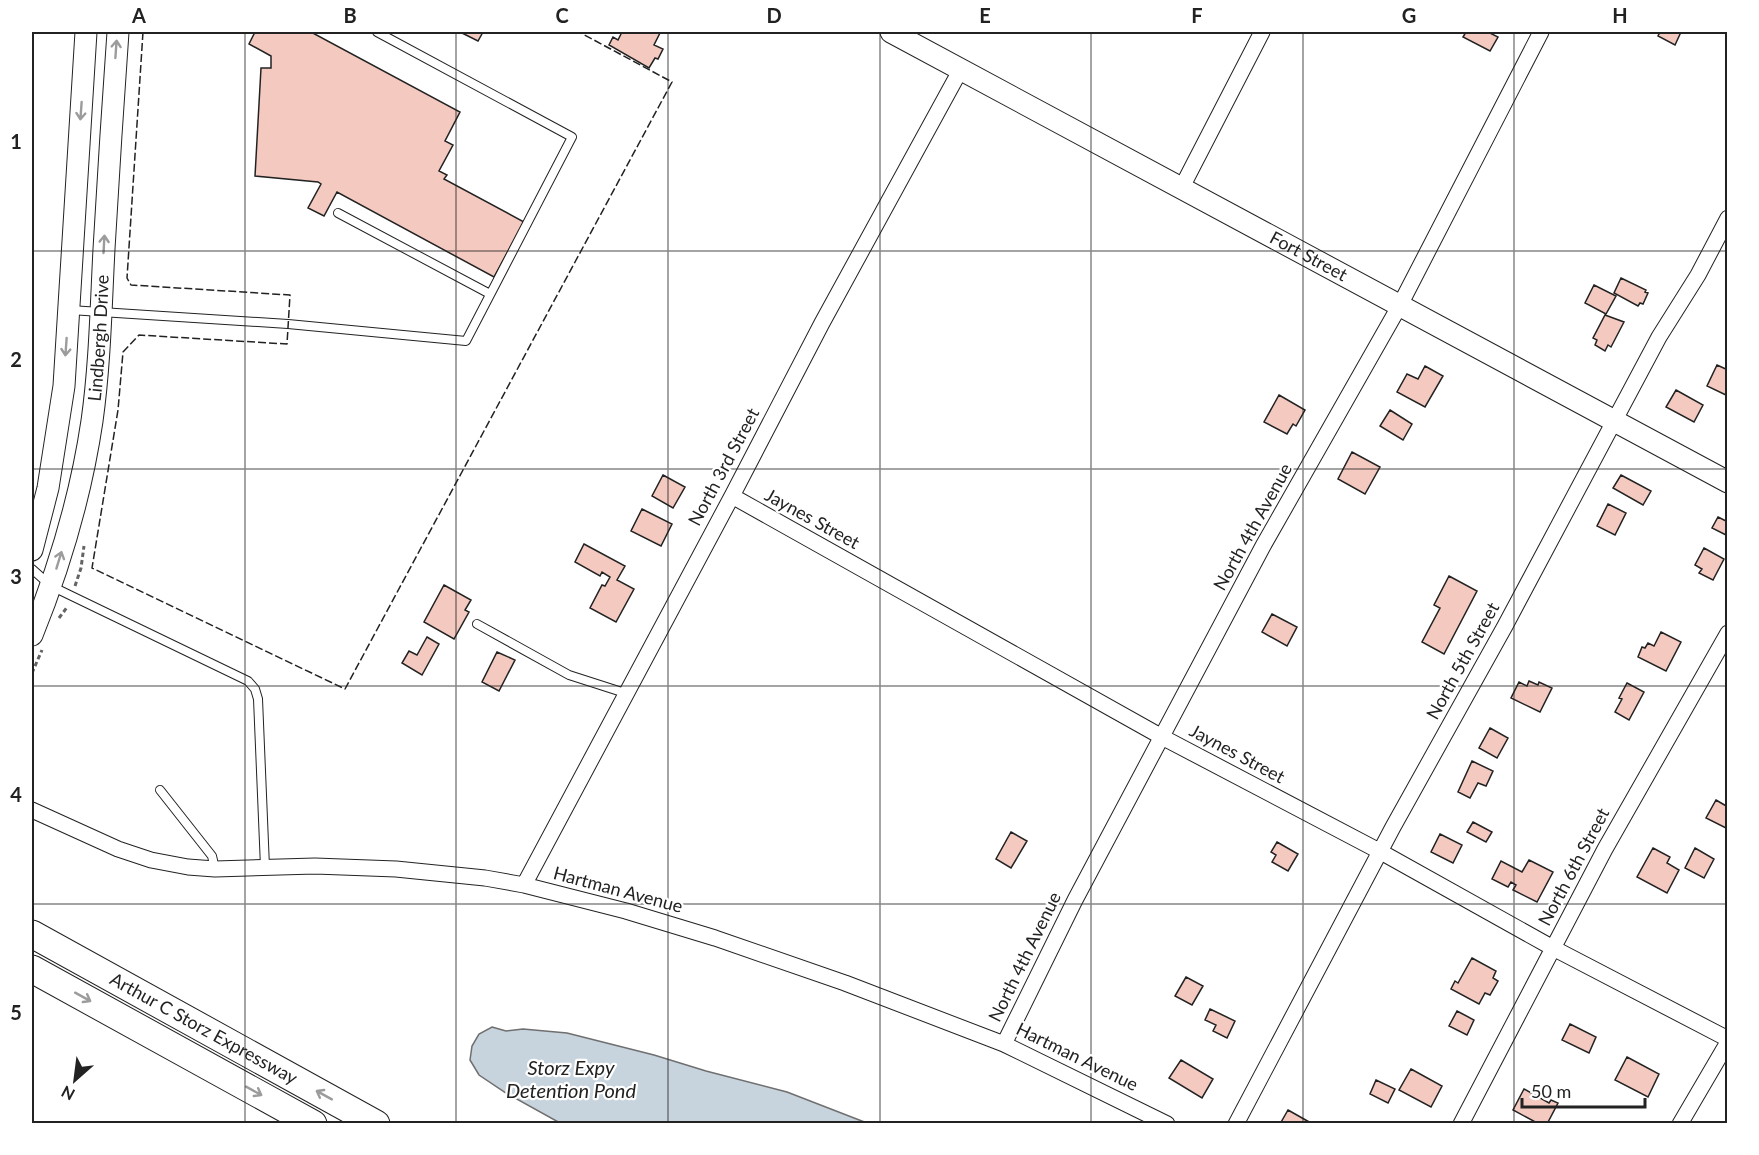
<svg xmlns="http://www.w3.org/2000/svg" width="1759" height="1155" viewBox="0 0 1759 1155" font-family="Lato,sans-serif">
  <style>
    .water { fill: #c7d3dd; stroke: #6f6f6f; stroke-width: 1.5 }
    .building { fill: #f3c9c0; stroke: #222; stroke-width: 1.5 }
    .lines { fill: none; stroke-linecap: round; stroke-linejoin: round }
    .lane-casing { stroke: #222; stroke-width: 10 }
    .street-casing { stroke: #222; stroke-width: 17 }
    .secondary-casing { stroke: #222; stroke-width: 23 }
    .highway-casing { stroke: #222; stroke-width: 29 }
    .path { stroke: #646464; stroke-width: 3; stroke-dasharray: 4.5 3; stroke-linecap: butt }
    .lane { stroke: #fff; stroke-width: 8 }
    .street { stroke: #fff; stroke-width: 15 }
    .secondary { stroke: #fff; stroke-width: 21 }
    .highway { stroke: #fff; stroke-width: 27 }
    .fence { stroke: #222; stroke-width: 1.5; stroke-dasharray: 8 3; stroke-linecap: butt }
    .oneway { stroke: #9c9c9c }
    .grid { fill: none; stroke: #222; stroke-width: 1.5; stroke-opacity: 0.55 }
    .labels { text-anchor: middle; stroke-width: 4.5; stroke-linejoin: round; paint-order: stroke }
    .street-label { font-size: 18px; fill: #222; stroke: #fff }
    .water-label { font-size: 20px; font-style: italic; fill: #222; stroke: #fff }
    .neatline { fill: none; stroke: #222; stroke-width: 2 }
    .grid-label { font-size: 20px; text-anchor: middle; font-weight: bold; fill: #222 }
  </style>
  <rect width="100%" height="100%" fill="#fff"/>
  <path class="water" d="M492 1027 506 1031 523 1029 567 1033 654 1055 706 1071 787 1092 867 1123H560L506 1093 479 1075 470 1060 472 1046 479 1034Z"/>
  <path class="building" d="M255 32H311L460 112 445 141 453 145 439 171 447 175 444 179 524 222 494 277 337 192 324 216 308 208 321 184 318 182 255 176 261 68H271V56L249 44Z
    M460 32H483L478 41Z
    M622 32 660 33 654 45 663 49 658 59 655 58 649 68 609 45 613 37 618 40Z
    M1466 32H1488L1498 37 1490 51 1463 37Z
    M1660 32H1681L1675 45 1658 36Z
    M1621 278 1646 290 1645 292 1648 293 1643 304 1640 303 1638 306 1614 293Z
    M1594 285 1616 296 1606 314 1585 303Z
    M1605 315 1624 322 1611 347 1608 345 1605 351 1595 345 1597 340 1593 338Z
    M1717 365 1728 370V396L1707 386Z
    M1425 366 1443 376 1425 407 1397 392 1407 374 1418 379Z
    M1676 390 1703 405 1694 422 1666 407Z
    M1279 395 1305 410 1296 426 1293 424 1287 434 1264 422Z
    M1390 410 1412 424 1403 440 1380 426Z
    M1352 452 1380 467 1365 494 1338 479Z
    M663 475 685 487 673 508 652 496Z
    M1621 475 1651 491 1643 505 1613 488Z
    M1608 504 1626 513 1615 535 1597 526Z
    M642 509 672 524 661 546 631 531Z
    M1718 517 1728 522V536L1712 528Z
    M584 544 625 566 617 580 634 589 616 622 590 608 602 585 605 586 610 577 602 572 600 576 575 562Z
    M1704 548 1724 559 1713 580 1699 573 1702 569 1695 565Z
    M1449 576 1477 591 1444 654 1422 642 1440 608 1434 605Z
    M444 585 471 600 465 610 469 612 454 639 424 622Z
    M1272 614 1297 627 1287 646 1262 632Z
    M1661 632 1681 642 1666 671 1638 657 1642 647 1645 648 1648 643 1654 646Z
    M427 637 439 644 422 675 402 663 409 651 417 655Z
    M497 652 515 660 499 691 482 682Z
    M1529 681 1538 685 1539 682 1552 688 1540 712 1511 698 1519 682 1527 686Z
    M1627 683 1644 692 1629 720 1615 712 1622 699 1619 698Z
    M1490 728 1508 738 1497 758 1479 748Z
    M1472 761 1493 771 1486 786 1478 783 1470 798 1458 792Z
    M1716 800 1728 807V829L1706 818Z
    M1473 822 1492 832 1486 842 1467 832Z
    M1011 832 1027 841 1011 868 996 859Z
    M1440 834 1462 845 1453 863 1431 852Z
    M1277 842 1298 854 1288 871 1272 862 1276 855 1271 852Z
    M1653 848 1670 857 1667 863 1679 870 1667 893 1637 877Z
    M1695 848 1714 859 1704 878 1685 868Z
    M1529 860 1553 872 1537 902 1513 890 1516 885 1511 882 1508 887 1492 879 1501 861 1522 872Z
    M1472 958 1496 971 1493 978 1498 981 1490 995 1485 993 1479 1004 1451 989 1455 981 1458 983Z
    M1186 977 1203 986 1192 1005 1175 996Z
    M1210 1009 1235 1021 1227 1038 1213 1031 1216 1025 1205 1020Z
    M1457 1011 1474 1020 1467 1035 1449 1026Z
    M1570 1024 1596 1037 1589 1053 1562 1040Z
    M1627 1057 1659 1074 1648 1097 1615 1080Z
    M1181 1060 1213 1079 1202 1098 1169 1078Z
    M1411 1069 1442 1086 1431 1107 1399 1090Z
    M1376 1080 1395 1089 1388 1103 1370 1094Z
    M1524 1089 1549 1103 1551 1100 1558 1103 1547 1124H1539L1513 1110Z
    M1288 1110 1311 1123 1310 1124H1280Z"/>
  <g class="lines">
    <defs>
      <path id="lane" d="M338 213 490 294
        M70 310 288 324 466 341 572 137 377 32
        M32 569 51 586 248 681 255 689 258 699 265 867
        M477 624 569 675 625 693
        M160 790 212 856 215 869"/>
      <path id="street" d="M1182 187 1262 32
        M732 496 1162 737 1381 852 1553 948 1728 1039
        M32 810 118 849 151 860 188 867 215 869 315 866 396 869 485 878 524 885 626 911 715 938 845 983 1004 1044 1167 1124
        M524 885 732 496 822 323 961 69
        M1004 1044 1075 900 1263 546 1400 305 1541 32
        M1236 1124 1393 827 1505 626 1659 337 1698 275 1728 218
        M1461 1124 1605 849 1728 633
        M1680 1124 1728 1042"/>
      <g id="secondary">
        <path id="s1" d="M891 32 1728 482"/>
        <path d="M32 550 48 488 64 386 86 32"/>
        <path id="s2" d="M32 635C60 566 81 495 92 421 100 364 101 306 104 249 108 177 113 104 118 32"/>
      </g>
      <g id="highway">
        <path id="s3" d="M32 934 376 1124"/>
        <path d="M32 969 313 1124"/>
      </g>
    </defs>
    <use href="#lane" class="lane-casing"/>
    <use href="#street" class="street-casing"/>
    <use href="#secondary" class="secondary-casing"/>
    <use href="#highway" class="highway-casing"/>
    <path class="path" d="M75 586 81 568 84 546
      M59 618 68 606
      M32 673 42 650"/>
    <use href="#lane" class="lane"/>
    <use href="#street" class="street"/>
    <use href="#secondary" class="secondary"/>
    <use href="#highway" class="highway"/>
    <path class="fence" d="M143 32 127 278 131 285 290 295 287 344 139 335 123 352 118 410 92 568 345 689 672 82 579 32"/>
  </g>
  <defs><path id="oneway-shaft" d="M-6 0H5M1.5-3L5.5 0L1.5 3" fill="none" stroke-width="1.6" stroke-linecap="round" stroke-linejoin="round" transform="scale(1.5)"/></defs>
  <g class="oneway">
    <use href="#oneway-shaft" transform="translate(116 49) rotate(-86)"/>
    <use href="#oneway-shaft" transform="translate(81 111) rotate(94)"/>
    <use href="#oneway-shaft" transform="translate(104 244) rotate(-87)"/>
    <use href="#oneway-shaft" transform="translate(66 347) rotate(94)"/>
    <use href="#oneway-shaft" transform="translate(59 560) rotate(-73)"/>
    <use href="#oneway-shaft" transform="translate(83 997) rotate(29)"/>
    <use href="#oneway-shaft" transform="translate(254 1091) rotate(29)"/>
    <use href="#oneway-shaft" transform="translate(324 1095) rotate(-151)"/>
  </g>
  <path class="grid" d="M245 32V1124M456 32V1124M668 32V1124M880 32V1124M1091 32V1124M1303 32V1124M1514 32V1124M32 251H1728M32 469H1728M32 686H1728M32 904H1728"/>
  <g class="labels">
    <g class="street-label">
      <text dy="6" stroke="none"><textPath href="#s1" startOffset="474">Fort Street</textPath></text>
      <text dy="6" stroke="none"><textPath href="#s2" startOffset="306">Lindbergh Drive</textPath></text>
      <text transform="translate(724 467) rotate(-62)" y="6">North 3rd Street</text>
      <text transform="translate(812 519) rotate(29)" y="6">Jaynes Street</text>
      <text transform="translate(1253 527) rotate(-61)" y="6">North 4th Avenue</text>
      <text transform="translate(1463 661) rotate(-61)" y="6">North 5th Street</text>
      <text transform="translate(1237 754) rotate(28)" y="6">Jaynes Street</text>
      <text transform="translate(1574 867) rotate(-62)" y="6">North 6th Street</text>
      <text transform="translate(618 890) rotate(15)" y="6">Hartman Avenue</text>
      <text transform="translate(1025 957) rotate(-64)" y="6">North 4th Avenue</text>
      <text dy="6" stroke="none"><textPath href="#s3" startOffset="196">Arthur C Storz Expressway</textPath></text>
      <text transform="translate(1077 1057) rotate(26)" y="6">Hartman Avenue</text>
    </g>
    <g class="water-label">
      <text x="571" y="1075">Storz Expy<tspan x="571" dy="23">Detention Pond</tspan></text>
    </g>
  </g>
  <rect width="1759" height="1155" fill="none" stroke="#ffffff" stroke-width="66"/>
  <g transform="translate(75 1080) rotate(208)" stroke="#ffffff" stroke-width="4.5" paint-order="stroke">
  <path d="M0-4.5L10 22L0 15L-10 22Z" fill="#222222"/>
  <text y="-9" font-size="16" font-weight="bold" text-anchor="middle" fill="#222222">N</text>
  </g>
  <path d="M1522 1098v9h123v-9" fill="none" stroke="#222222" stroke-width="3"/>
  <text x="1531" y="1098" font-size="18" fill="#222222" stroke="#ffffff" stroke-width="4.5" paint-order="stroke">50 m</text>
  <rect x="33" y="33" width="1693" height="1089" class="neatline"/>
  <g class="grid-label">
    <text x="139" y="23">A</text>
    <text x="350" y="23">B</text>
    <text x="562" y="23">C</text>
    <text x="774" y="23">D</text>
    <text x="985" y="23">E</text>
    <text x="1197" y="23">F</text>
    <text x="1409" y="23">G</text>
    <text x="1620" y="23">H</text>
    <text x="16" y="149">1</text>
    <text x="16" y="367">2</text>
    <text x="16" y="584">3</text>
    <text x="16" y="802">4</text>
    <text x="16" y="1020">5</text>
  </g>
</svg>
